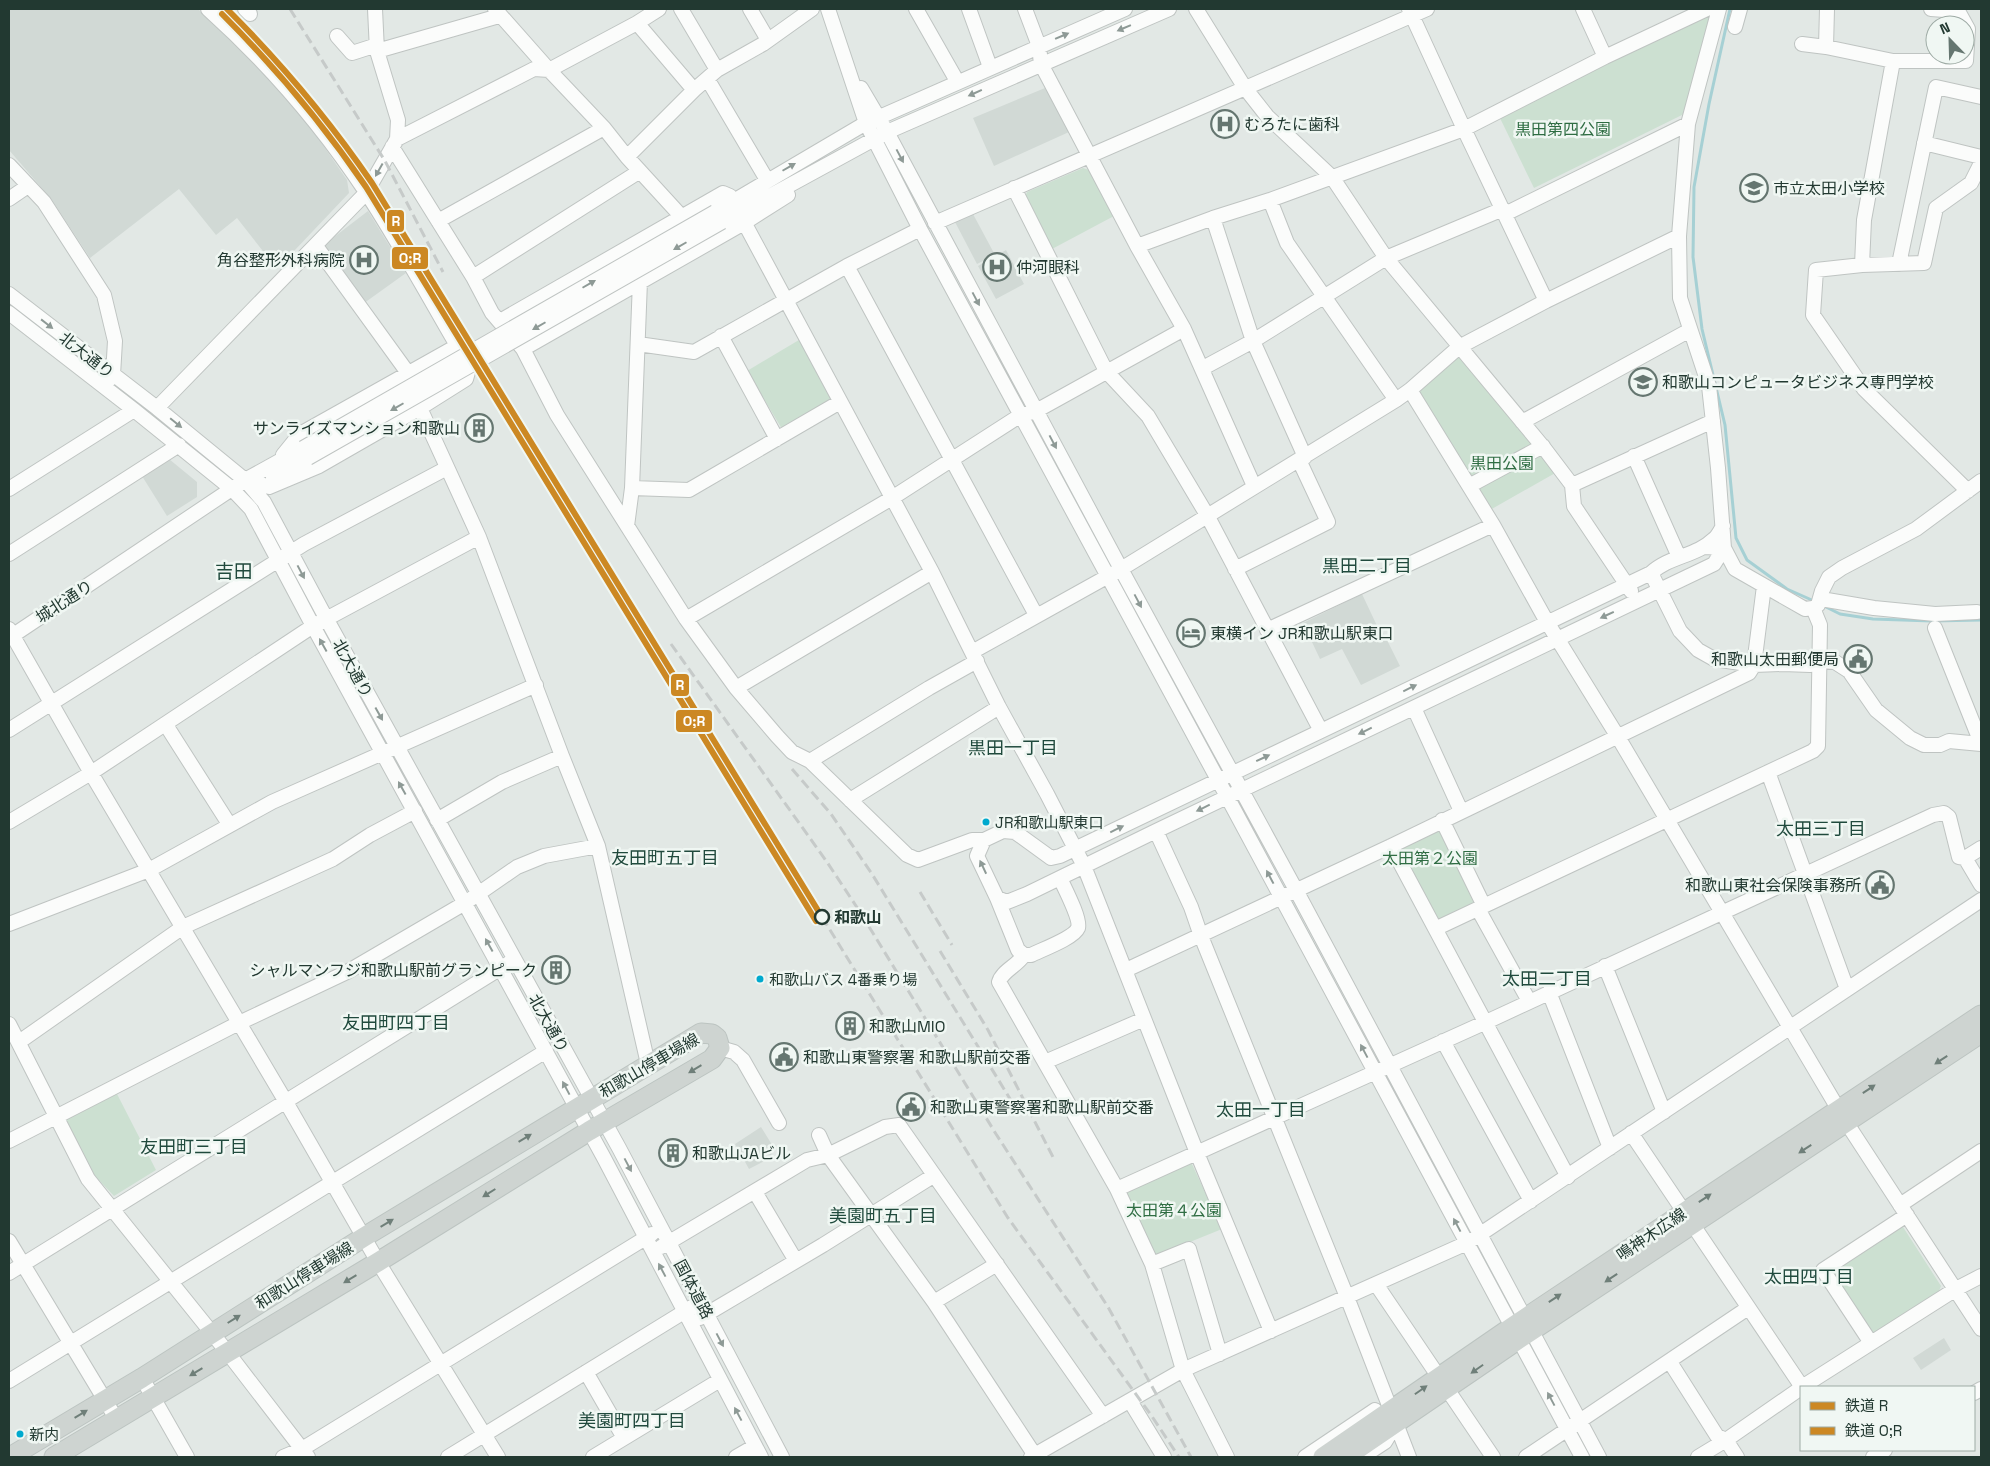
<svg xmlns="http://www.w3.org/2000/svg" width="1990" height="1466" viewBox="0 0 1990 1466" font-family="'Space Grotesk','Noto Sans JP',sans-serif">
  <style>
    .built { fill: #d1d9d5 }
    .green { fill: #cce0d1 }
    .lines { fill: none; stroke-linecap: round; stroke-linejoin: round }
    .stream { stroke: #a6d0d4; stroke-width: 3 }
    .minor-casing { stroke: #bfc4c2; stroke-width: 16 }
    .major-casing { stroke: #bcc4c1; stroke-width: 21 }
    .minor { stroke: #fbfcfb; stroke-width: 14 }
    .major { stroke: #ced4d1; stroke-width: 19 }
    .rail { stroke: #c6cac9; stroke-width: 3; stroke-dasharray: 10 5; stroke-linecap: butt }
    .minor-bridge-casing { stroke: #bfc4c2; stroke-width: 16; stroke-linecap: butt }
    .minor-bridge { stroke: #fbfcfb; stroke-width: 14 }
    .rail-1-casing { stroke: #f0f7f3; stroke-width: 10 }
    .rail-2-casing { stroke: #f0f7f3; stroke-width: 10 }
    .rail-1 { stroke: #cc8823; stroke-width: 6 }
    .rail-2 { stroke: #cc8823; stroke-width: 6 }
    .oneway { fill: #8e9a96 }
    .oneway2 { fill: #6f7f79 }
    .bus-dot { fill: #00a9ce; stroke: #f0f7f3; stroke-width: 2 }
    .stop-dot { fill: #f0f7f3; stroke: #223931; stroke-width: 2.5 }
    .labels { text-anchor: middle; stroke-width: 5; stroke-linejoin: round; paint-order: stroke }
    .bus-label { font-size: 15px; fill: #223931; stroke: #f0f7f3; text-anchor: start }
    .poi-label { font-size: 16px; fill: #223931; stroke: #f0f7f3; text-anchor: start }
    .park-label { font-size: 16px; fill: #2f6d43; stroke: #f0f7f3 }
    .street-label { font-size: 16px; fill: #223931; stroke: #f0f7f3 }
    .stop-label { font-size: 16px; font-weight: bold; fill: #223931; stroke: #f0f7f3; text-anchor: start }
    .neighbourhood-label { font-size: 18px; fill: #204a3d; stroke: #f0f7f3 }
    .quarter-label { font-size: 19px; fill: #204a3d; stroke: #f0f7f3 }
    .line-badge { stroke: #f0f7f3; stroke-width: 2 }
    .badge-label { font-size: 14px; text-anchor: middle; font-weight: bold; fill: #fff }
  </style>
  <rect width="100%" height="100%" fill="#e2e8e5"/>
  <path class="built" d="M9 9H198L269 78 314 132 347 180 349 193 277 269 237 218 216 235 179 189 90 258 52 200 9 150Z
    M1045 88 1069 132 994 166 973 118Z
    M1222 111 1223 114 1228 112 1238 134 1223 140 1212 115Z
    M368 211 406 273 360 306 321 247Z
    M973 214 995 255 977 264 955 222Z
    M1006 250 1024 284 996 299 978 266Z
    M169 459 197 482V497L167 516 142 476Z
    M1362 594 1379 630H1382L1400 666 1361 685 1342 649 1320 659 1303 623Z
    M761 1127 774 1148 770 1158 749 1169 735 1144Z
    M1944 1338 1951 1350 1921 1370 1913 1358Z"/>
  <path class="green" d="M1713 11 1684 114 1534 188 1499 116Z
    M1083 168 1089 170 1114 216 1052 249 1025 197 1027 192Z
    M799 340 831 400 782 429 747 371Z
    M1457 355 1557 472 1490 510 1415 393Z
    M1440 825 1479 905 1438 924 1397 848Z
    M117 1094 156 1170 114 1196 94 1175 66 1123 67 1119Z
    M1191 1162 1222 1229 1153 1257 1126 1192Z
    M1898 1226 1903 1227 1941 1286 1939 1291 1873 1334 1868 1332 1830 1273 1889 1236 1887 1232Z"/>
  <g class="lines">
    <path class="stream" d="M1730 9 1709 104 1694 187 1693 257 1702 329 1725 425 1736 538 1747 560 1787 589 1814 601
      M1822 605 1840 614 1873 619 1932 621 1981 620"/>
    <defs>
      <path id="minor" d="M208 9C268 63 321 124 366 192 398 241 426 292 455 342V347L468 372 466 379 420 408 319 466 269 487 261 484
        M245 9 250 14
        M495 9 549 70 604 128 627 157 681 216
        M681 9 717 70
        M750 9 768 40
        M828 9 866 123 920 229 1223 789 1582 1457
        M916 9 957 81
        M969 9 990 67
        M1025 9 1039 46 1041 64 1137 246 1184 329 1254 486
        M1196 9 1245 88 1267 116 1332 177 1386 258 1544 448 1572 485 1574 506 1631 591
        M1409 9 1464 129 1546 301
        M1583 9 1605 57
        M1719 9 1688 124 1679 236 1680 298 1709 386 1718 468 1724 548 1735 569 1805 609 1813 608 1818 605 1822 591 1829 577 1842 568 1916 529 1981 481
        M1931 9 1958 11 1968 29 1966 61H1893L1864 220 1862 265 1816 270 1813 315 1864 389 1968 491
        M637 23 694 90
        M1735 27 1740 9
        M337 36 352 53 377 45
        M1802 44 1826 47 1893 61
        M1826 47 1827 9
        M377 51 499 16
        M708 80 767 180
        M861 88 887 132 1121 569 1296 890 1599 1457
        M397 139 534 69 549 70 637 23 659 9
        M1924 143 1981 157
        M392 147 473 277 492 313 523 349 557 415 686 619 736 688 777 736 792 752 810 761 907 855 918 860 972 840H984
        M627 157 694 90 717 70 763 44 812 9
        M9 165 44 202 104 295 115 341 113 375 109 380
        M1014 188 1106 371 1148 416 1207 515 1321 731
        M9 199 28 186
        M1270 200 1287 243 1396 400
        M715 212 866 123 1125 9
        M1505 214 1688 124
        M1213 218 1253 341 1305 457
        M438 221 604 128
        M722 222 887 132 1169 9
        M935 223 1427 9
        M316 246 408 373 420 408 479 537 562 756 598 846 648 1064
        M1137 246 1213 218 1270 200 1464 129 1605 57 1707 9
        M1899 264 1936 87 1981 97
        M1862 265 1924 263 1936 208 1971 183 1981 163
        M847 266 1036 615
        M473 277 640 171
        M9 294 157 408 245 480 264 502 326 618 619 1148 782 1457
        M9 313 134 410 232 489 251 509 313 626 604 1158 761 1457
        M500 321 723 193 730 196 932 572 999 707 1047 794 1084 866 1197 1153 1271 1331
        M721 336 777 439
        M638 344 694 352 847 266 920 229
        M523 349 744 223 788 195
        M1203 368 1253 341 1386 258 1503 209
        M1410 390 1493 525 1547 622 1618 737 1846 1122 1981 1329
        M157 408 366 193 397 139 398 120 377 51 375 9
        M1522 422 1690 330
        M283 455 300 434 455 347
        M1634 456 1679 557
        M273 477 308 458
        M1572 485 1713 421
        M1469 486 1543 446
        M632 488 689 490 840 402
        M9 489 134 410
        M627 526 632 488 640 281
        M1704 547 1724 548 1714 564 1156 831 1027 894 1007 902 997 898 977 856 984 840 1003 831 1015 832 1051 858 1060 856 1651 573C1669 556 1697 556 1714 539 1718 536 1720 531 1723 526
        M9 554 179 445
        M1235 569 1328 522 1299 460
        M1651 573 1680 631 1698 650 1714 659 1754 665 1783 664 1810 665 1820 661 1835 662 1849 671 1876 710 1910 738 1924 745H1940L1949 741 1981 744
        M1821 599 1874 608 1935 614 1977 612
        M686 619 892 498 1021 415 1036 411 1184 329
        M1935 628 1981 743
        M9 629 91 773 286 1102 378 1262 498 1457
        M1267 630 1493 525
        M9 638 245 480 303 448
        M972 652 1121 569 1396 400 1410 390 1459 347 1546 301 1679 236
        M736 688 932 572
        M1414 708 1461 811
        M166 725 229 824
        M9 730 304 544 447 468
        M810 761 929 688 977 661
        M1768 772 1847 989
        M850 800 999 707
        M437 820 502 782 562 756
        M1442 820 1484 906
        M9 822 91 773 313 626 479 537
        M1156 831 1191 907 1201 936 1347 1297 1409 1457
        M1391 846 1568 1177
        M1965 858 1981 848
        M997 898 1018 950 1024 955
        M1478 909 1529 1001
        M9 924 149 870 272 802 536 685
        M1437 928 1813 751 1818 746 1820 625 1813 608
        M1024 955C1017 966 1002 971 999 982L1117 1189 1152 1264 1183 1370 1227 1457
        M1024 955H1031C1041 950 1074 938 1078 928 1081 919 1064 887 1060 878
        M1605 966 1664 1112
        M1126 970 1391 846 1749 673 1754 665 1764 586
        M1549 992 1610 1148
        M9 1024 88 1179 228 1353 308 1457
        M1443 1041 1531 1201
        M19 1042 183 927 333 859 370 835 415 811
        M720 1048 734 1052 743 1060 779 1123
        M1045 1062 1144 1019
        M1631 1133 1802 1387
        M819 1135 828 1155 934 1302 1036 1457
        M9 1141 239 1023 347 972 465 903 517 867 544 856 598 846
        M1117 1189 1484 1023 1933 815 1944 813 1949 817 1959 857 1965 858 1981 885
        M755 1192 796 1261
        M1900 1205 1981 1151
        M9 1241 117 1420
        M661 1247 807 1160 828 1155 885 1127 899 1125 1103 1416
        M1152 1264 1189 1249 1220 1354
        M9 1273 509 963
        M1376 1284 1493 1457
        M934 1302 997 1264
        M700 1318 823 1245 933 1176
        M1871 1343 1823 1270 1907 1215
        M1670 1362 1717 1436 1726 1440 1737 1457
        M586 1372 624 1438
        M142 1378 187 1457
        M9 1381 546 1051
        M1802 1387 1956 1289 1981 1276
        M1974 1393 1981 1389
        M1130 1401 1164 1457
        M283 1457 302 1449 652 1234
        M448 1457 692 1307
        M593 1457 720 1380
        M736 1457 755 1446
        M1031 1457 1183 1370 1467 1243 1981 900
        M1305 1457 1375 1410
        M1362 1457 1385 1442 1394 1427
        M1526 1457 1748 1308
        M1698 1457 1726 1440 1801 1388
        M1873 1457 1885 1450"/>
      <path id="major" d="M10 1457 142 1378 364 1237 701 1033 712 1034 717 1038 720 1048 712 1059 589 1131 378 1262 54 1457
        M1323 1457 1512 1327 1981 1015
        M1346 1457 1519 1339 1981 1033"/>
    </defs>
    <use href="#minor" class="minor-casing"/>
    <use href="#major" class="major-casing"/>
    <use href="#minor" class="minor"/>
    <use href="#major" class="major"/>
    <path class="rail" d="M290 9 385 161 443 272
      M671 644 827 862 860 912 996 1134 1108 1307 1191 1457
      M792 769 831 814 872 874 1012 1102
      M920 892 952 945
      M822 917 1008 1218 1151 1415 1179 1457
      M940 951 988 1030 1055 1161"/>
    <defs>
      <path id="minor-bridge" d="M303 448 715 212
        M308 458 722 222"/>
    </defs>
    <use href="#minor-bridge" class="minor-bridge-casing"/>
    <use href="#minor-bridge" class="minor-bridge"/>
    <defs>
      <path id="rail-1" d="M227 9C281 63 329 120 372 183L822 917"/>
      <path id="rail-2" d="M222 14C276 68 323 124 366 187L816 921"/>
    </defs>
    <use href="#rail-1" class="rail-1-casing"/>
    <use href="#rail-2" class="rail-2-casing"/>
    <use href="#rail-1" class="rail-1"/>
    <use href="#rail-2" class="rail-2"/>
  </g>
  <defs><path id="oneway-solid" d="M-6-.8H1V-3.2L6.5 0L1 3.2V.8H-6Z" transform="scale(1.25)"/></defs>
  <g class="oneway">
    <use href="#oneway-solid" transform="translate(1124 28) rotate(157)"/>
    <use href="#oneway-solid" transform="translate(1062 36) rotate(-23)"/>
    <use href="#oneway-solid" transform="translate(975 93) rotate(156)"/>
    <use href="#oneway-solid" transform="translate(900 156) rotate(62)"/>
    <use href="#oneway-solid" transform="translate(789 167) rotate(-30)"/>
    <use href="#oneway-solid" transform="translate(379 170) rotate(119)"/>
    <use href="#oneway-solid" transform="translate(680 246) rotate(150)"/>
    <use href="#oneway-solid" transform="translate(589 284) rotate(-30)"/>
    <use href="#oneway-solid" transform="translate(976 299) rotate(62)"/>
    <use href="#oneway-solid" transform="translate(47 324) rotate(38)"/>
    <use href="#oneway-solid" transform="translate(539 326) rotate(150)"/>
    <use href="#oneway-solid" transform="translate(397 407) rotate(150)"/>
    <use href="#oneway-solid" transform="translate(176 423) rotate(39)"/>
    <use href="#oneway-solid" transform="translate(1053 442) rotate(62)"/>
    <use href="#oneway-solid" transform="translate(301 572) rotate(62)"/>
    <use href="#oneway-solid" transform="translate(1138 601) rotate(62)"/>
    <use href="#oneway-solid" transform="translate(1607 615) rotate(155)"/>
    <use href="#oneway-solid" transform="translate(323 645) rotate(-119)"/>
    <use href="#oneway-solid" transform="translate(1410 688) rotate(-26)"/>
    <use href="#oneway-solid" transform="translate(379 714) rotate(61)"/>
    <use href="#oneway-solid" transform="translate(1365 731) rotate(154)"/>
    <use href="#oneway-solid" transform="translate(1263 758) rotate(-25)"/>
    <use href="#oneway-solid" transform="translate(402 788) rotate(-119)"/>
    <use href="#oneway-solid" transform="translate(1203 808) rotate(154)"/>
    <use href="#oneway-solid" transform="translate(1117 829) rotate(-26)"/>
    <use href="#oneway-solid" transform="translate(983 867) rotate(-115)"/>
    <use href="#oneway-solid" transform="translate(1270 877) rotate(-118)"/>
    <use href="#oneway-solid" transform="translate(489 945) rotate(-119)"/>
    <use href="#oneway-solid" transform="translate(1364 1051) rotate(-118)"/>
    <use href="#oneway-solid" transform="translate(566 1088) rotate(-118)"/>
    <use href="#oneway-solid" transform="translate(628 1165) rotate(62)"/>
    <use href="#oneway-solid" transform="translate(1457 1225) rotate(-118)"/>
    <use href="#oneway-solid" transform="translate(662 1270) rotate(-118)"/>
    <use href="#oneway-solid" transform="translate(720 1340) rotate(62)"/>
    <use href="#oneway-solid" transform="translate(1551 1399) rotate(-118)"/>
    <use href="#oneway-solid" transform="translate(738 1414) rotate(-118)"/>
  </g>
  <g class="oneway2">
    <use href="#oneway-solid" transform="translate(1941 1060) rotate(147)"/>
    <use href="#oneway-solid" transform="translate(695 1069) rotate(149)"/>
    <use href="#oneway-solid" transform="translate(1869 1089) rotate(-34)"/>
    <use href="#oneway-solid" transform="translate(525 1138) rotate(-31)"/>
    <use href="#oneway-solid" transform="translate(1805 1149) rotate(147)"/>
    <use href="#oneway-solid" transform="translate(489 1193) rotate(148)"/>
    <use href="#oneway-solid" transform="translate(1705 1198) rotate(-34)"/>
    <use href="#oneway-solid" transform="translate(387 1223) rotate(-31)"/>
    <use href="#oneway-solid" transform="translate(1611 1278) rotate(146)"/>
    <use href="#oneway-solid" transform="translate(350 1279) rotate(149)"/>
    <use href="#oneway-solid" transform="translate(1555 1298) rotate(-34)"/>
    <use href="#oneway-solid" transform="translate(234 1319) rotate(-32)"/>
    <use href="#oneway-solid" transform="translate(1477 1369) rotate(145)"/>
    <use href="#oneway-solid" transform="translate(196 1372) rotate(149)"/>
    <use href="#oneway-solid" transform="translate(1421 1390) rotate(-35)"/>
    <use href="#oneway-solid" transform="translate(81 1414) rotate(-31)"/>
  </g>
  <defs>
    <symbol id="hospital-ring" viewBox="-11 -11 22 22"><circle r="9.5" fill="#f0f7f3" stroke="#657670" stroke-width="1.5"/><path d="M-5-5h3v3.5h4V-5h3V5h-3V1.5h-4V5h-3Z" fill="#657670"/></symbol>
    <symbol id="school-ring" viewBox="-11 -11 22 22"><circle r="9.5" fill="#f0f7f3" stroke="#657670" stroke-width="1.5"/><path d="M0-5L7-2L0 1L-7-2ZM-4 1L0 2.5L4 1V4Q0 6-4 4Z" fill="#657670"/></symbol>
    <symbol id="building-ring" viewBox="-11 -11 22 22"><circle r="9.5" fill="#f0f7f3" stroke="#657670" stroke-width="1.5"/><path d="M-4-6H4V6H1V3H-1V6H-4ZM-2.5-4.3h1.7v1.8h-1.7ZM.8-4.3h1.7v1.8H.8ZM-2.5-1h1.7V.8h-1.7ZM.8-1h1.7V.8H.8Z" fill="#657670"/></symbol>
    <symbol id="hotel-ring" viewBox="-11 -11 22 22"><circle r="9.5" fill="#f0f7f3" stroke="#657670" stroke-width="1.5"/><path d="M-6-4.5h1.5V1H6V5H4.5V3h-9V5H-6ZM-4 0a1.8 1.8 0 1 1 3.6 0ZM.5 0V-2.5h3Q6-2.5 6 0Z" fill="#657670"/></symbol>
    <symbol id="civic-ring" viewBox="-11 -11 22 22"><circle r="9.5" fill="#f0f7f3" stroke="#657670" stroke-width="1.5"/><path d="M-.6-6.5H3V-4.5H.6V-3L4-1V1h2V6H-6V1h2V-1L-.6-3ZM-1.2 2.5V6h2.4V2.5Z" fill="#657670"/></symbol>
  </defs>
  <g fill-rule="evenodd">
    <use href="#hospital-ring" x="1209" y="108" width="32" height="32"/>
    <use href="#school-ring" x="1738" y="172" width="32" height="32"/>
    <use href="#hospital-ring" x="348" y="244" width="32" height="32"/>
    <use href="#hospital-ring" x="981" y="251" width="32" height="32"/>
    <use href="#school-ring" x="1627" y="366" width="32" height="32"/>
    <use href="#building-ring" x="463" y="412" width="32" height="32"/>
    <use href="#hotel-ring" x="1175" y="617" width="32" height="32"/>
    <use href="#civic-ring" x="1842" y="643" width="32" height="32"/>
    <use href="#civic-ring" x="1864" y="869" width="32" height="32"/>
    <use href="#building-ring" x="540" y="954" width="32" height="32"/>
    <use href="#building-ring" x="834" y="1010" width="32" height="32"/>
    <use href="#civic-ring" x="768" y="1041" width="32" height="32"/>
    <use href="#civic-ring" x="895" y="1091" width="32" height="32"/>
    <use href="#building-ring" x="657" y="1137" width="32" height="32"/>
  </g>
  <g class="bus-dot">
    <circle cx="986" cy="822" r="4.5"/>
    <circle cx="760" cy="979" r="4.5"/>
    <circle cx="20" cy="1434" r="4.5"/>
  </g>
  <circle class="stop-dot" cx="822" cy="917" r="7"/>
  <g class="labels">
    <g class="bus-label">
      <text x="995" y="828">JR和歌山駅東口</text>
      <text x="769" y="985">和歌山バス 4番乗り場</text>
      <text x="29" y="1440">新内</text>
    </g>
    <g class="poi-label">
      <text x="1244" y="130">むろたに歯科</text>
      <text x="1773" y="194">市立太田小学校</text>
      <text x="345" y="266" text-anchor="end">角谷整形外科病院</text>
      <text x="1016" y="273">仲河眼科</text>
      <text x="1662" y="388">和歌山コンピュータビジネス専門学校</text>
      <text x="460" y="434" text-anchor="end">サンライズマンション和歌山</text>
      <text x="1210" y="639">東横イン JR和歌山駅東口</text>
      <text x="1839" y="665" text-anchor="end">和歌山太田郵便局</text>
      <text x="1861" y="891" text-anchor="end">和歌山東社会保険事務所</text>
      <text x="537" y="976" text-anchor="end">シャルマンフジ和歌山駅前グランピーク</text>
      <text x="869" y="1032">和歌山MIO</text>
      <text x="803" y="1063">和歌山東警察署 和歌山駅前交番</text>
      <text x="930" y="1113">和歌山東警察署和歌山駅前交番</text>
      <text x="692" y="1159">和歌山JAビル</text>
    </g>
    <g class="park-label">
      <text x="1563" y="135">黒田第四公園</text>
      <text x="1502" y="469">黒田公園</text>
      <text x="1430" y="864">太田第２公園</text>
      <text x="1174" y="1216">太田第４公園</text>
    </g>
    <g class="street-label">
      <text transform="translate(87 355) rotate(38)" y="6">北大通り</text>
      <text transform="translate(64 601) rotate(-33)" y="6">城北通り</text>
      <text transform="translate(353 668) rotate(61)" y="6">北大通り</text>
      <text transform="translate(549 1023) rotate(61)" y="6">北大通り</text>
      <text transform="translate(649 1065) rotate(-30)" y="6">和歌山停車場線</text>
      <text transform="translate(1651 1234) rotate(-34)" y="6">鳴神木広線</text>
      <text transform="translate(304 1275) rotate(-32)" y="6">和歌山停車場線</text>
      <text transform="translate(694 1289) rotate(62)" y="6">国体道路</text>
    </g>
    <g class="stop-label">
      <text x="834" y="923">和歌山</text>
    </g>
    <g class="neighbourhood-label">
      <text x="1367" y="572">黒田二丁目</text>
      <text x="1013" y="754">黒田一丁目</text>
      <text x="1821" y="835">太田三丁目</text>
      <text x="665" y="864">友田町五丁目</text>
      <text x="1547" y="985">太田二丁目</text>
      <text x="396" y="1029">友田町四丁目</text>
      <text x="1261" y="1116">太田一丁目</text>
      <text x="194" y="1153">友田町三丁目</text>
      <text x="883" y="1222">美園町五丁目</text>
      <text x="1809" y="1283">太田四丁目</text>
      <text x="632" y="1427">美園町四丁目</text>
    </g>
    <g class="quarter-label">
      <text x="234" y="578">吉田</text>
    </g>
  </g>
  <g class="line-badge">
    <rect x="386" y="209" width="19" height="24" rx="5" fill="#cc8823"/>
    <rect x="391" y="246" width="38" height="24" rx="5" fill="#cc8823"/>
    <rect x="670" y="673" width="20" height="24" rx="5" fill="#cc8823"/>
    <rect x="675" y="709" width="38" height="24" rx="5" fill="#cc8823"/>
  </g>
  <g class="badge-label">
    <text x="396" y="226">R</text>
    <text x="410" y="263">O;R</text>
    <text x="680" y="690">R</text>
    <text x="694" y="726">O;R</text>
  </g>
  <rect width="1990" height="1466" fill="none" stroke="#223931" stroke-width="20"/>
  <rect x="1800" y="1386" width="175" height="65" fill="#f0f7f3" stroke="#9eaba5"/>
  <rect x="1810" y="1402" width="25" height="8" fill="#cc8823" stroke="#9eaba5"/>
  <text x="1845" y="1411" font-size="15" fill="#223931">鉄道 R</text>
  <rect x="1810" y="1427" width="25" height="8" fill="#cc8823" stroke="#9eaba5"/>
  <text x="1845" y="1436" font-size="15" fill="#223931">鉄道 O;R</text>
  <g transform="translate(1950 40) rotate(337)"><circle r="24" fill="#f0f7f3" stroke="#9eaba5"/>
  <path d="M0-4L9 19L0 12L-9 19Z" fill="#657670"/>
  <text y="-8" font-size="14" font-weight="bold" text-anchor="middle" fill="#223931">N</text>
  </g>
</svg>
